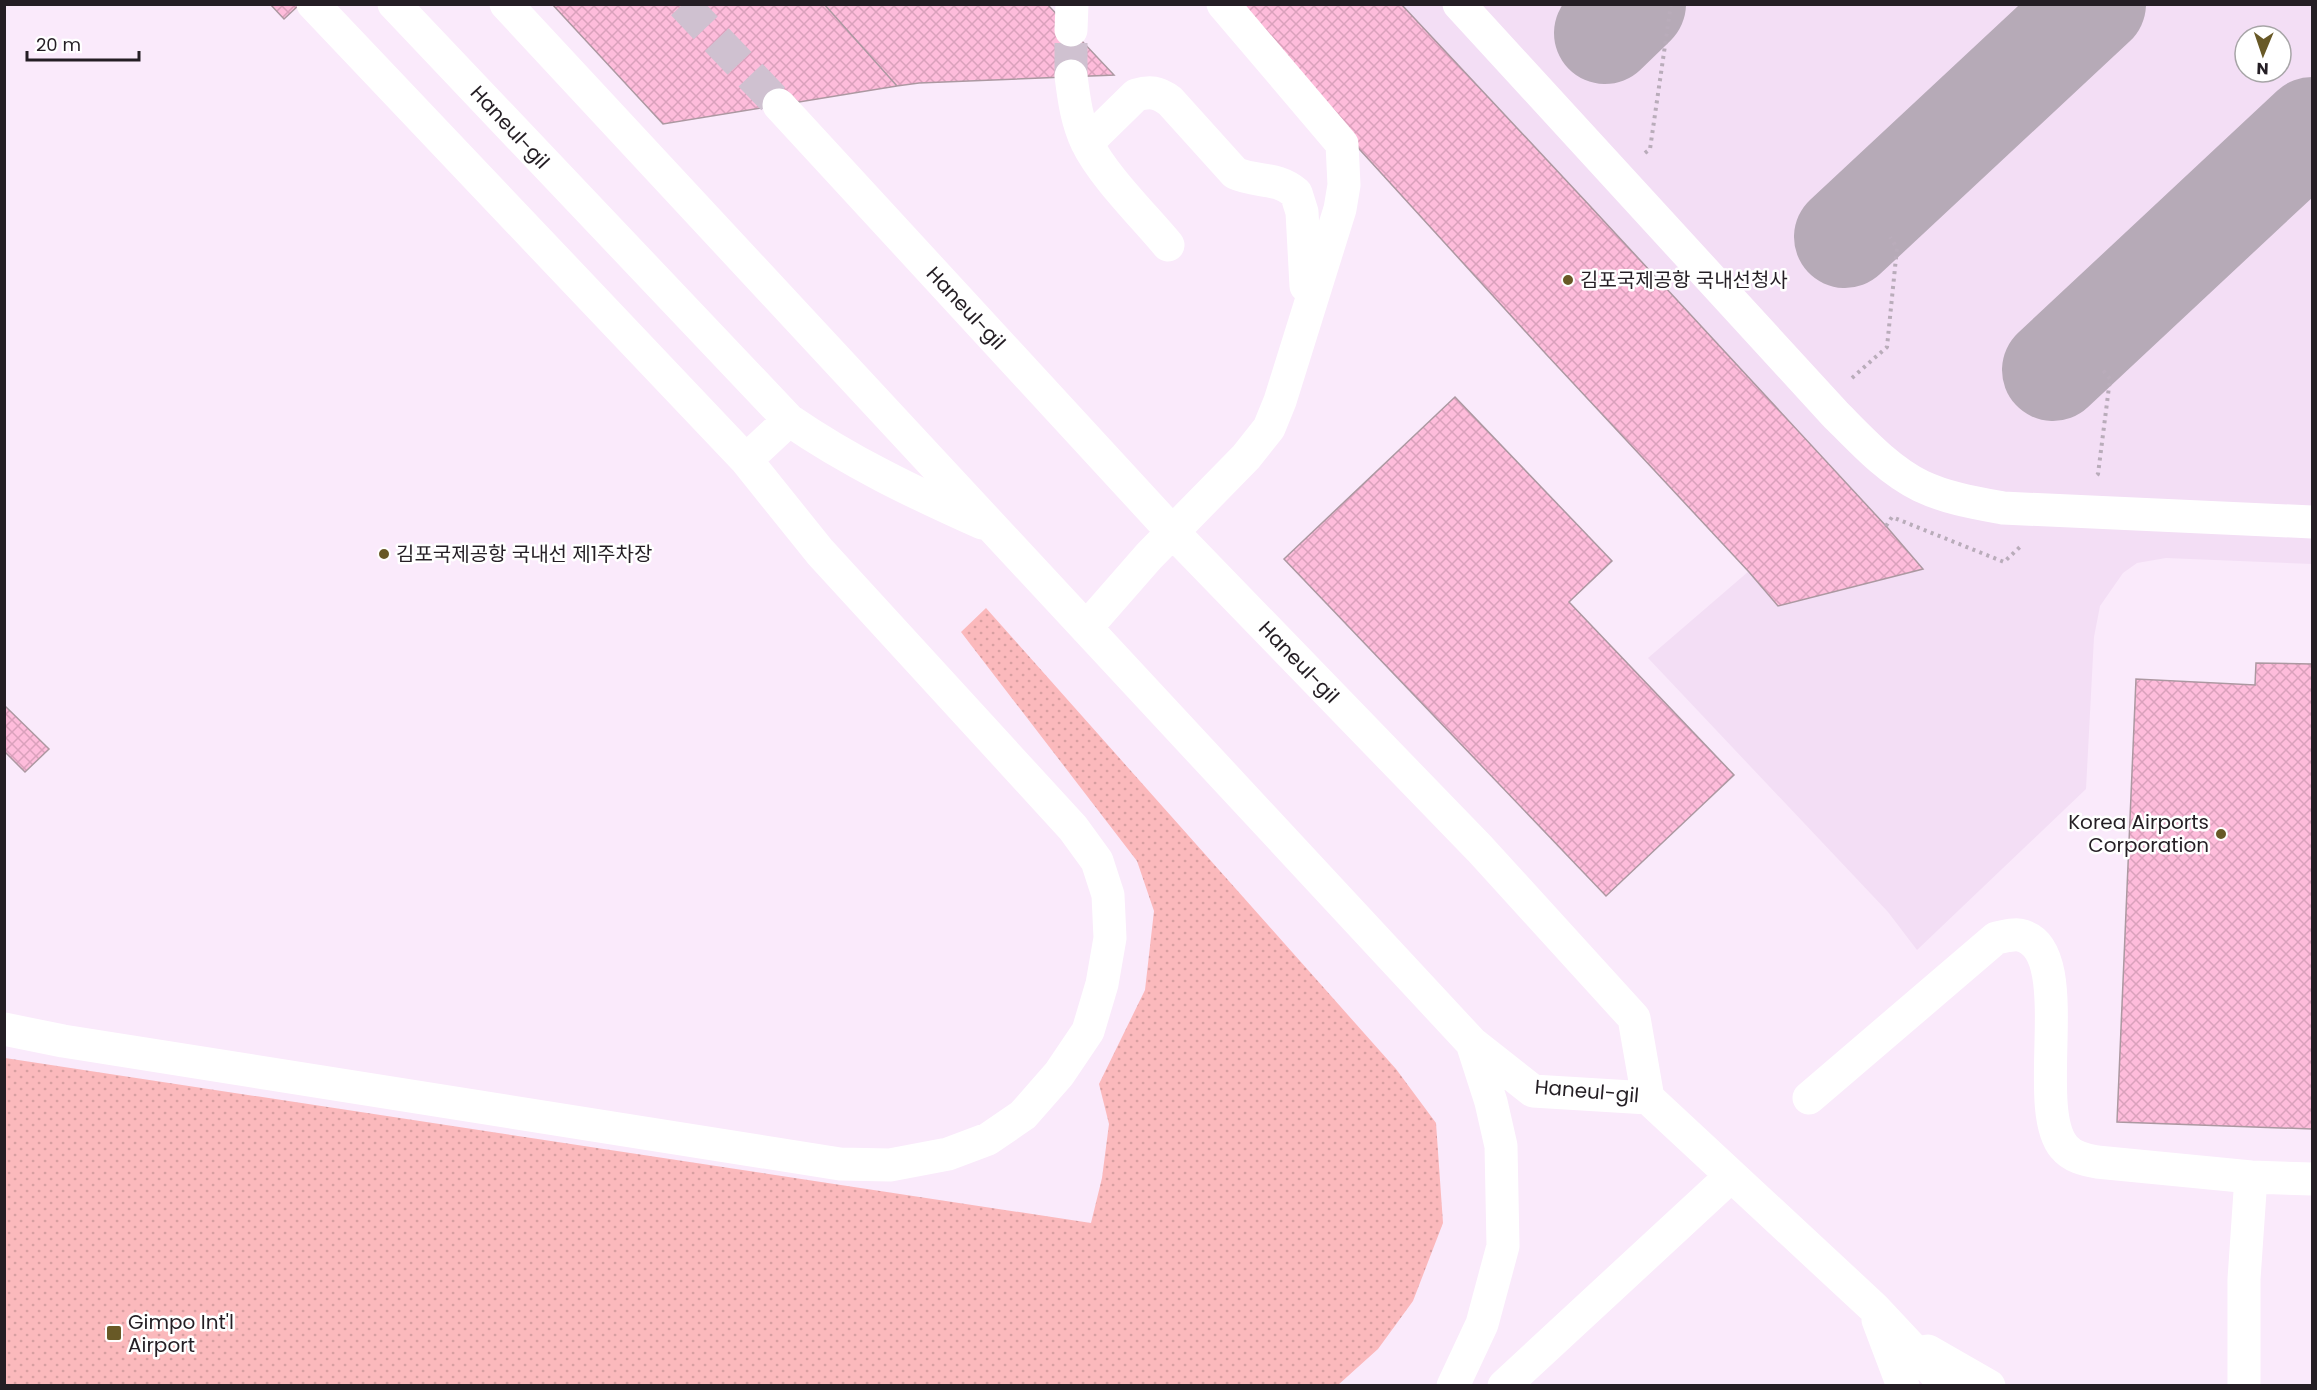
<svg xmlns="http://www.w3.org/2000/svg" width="2317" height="1390" viewBox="0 0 2317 1390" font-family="Poppins,'Noto Sans KR',sans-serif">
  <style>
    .built { fill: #f3def5; fill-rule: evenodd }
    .grass { fill: url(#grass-dots) }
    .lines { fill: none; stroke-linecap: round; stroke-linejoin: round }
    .taxiway { stroke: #b6aab7; stroke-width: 102 }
    .building { fill: url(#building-cross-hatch); stroke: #ac98a1; stroke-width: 1.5 }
    .minor-tunnel { stroke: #cfc1d0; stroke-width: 33; stroke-dasharray: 33 16; stroke-linecap: butt }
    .path { stroke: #b9acba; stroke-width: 4; stroke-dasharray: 3 4.5; stroke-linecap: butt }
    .minor { stroke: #fff; stroke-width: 33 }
    .poi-dot { fill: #685926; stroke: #fff; stroke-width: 2 }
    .labels { text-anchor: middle; stroke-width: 5; stroke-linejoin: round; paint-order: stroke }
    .street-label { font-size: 20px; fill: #241e24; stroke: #fff }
    .poi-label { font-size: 20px; fill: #241e24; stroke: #fff; text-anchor: start }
  </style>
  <defs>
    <pattern id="grass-dots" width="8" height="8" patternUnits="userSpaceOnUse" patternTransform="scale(1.5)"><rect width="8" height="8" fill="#fbb9bc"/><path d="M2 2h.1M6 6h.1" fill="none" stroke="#d79fa1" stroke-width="1.8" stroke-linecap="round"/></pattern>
    <pattern id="building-cross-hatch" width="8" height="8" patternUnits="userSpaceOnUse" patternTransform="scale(1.5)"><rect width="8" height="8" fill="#febcdb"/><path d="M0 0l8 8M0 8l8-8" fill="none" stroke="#daa1bc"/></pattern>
  </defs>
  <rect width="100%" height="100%" fill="#faeafb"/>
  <path class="built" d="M1227 5H2312V564L2166 558 2137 563 2123 573 2100 606 2094 637 2086 789 1917 950 1888 912 1648 658 1749 571 1546 354ZM2245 36H2281V72H2245Z"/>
  <path class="grass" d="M986 608 1396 1069 1436 1123 1443 1223 1413 1301 1378 1349 1338 1385H5V1058L1091 1223 1102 1178 1109 1124 1099 1084 1145 990 1154 911 1137 861 961 632Z"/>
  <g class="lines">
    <path class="taxiway" d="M1605 33 1635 4
      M1845 237 2095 4
      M2053 370 2312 128"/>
  </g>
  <path class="building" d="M270 4H300L284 19Z
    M552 4H824L897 86 663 124Z
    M824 4H1047L1114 75 919 83 897 86Z
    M1227 4H1401L1590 206 1886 526 1923 569 1778 606 1749 572 1546 354Z
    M1455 397 1612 561 1569 602 1734 775 1606 896 1284 559Z
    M2256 663 2312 664V1129L2117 1122 2136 679 2255 685Z
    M4 705 49 749 25 772 4 751Z"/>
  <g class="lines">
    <path class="minor-tunnel" d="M683 4 779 105
      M1071 76V30"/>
    <path class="path" d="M1645 153 1650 149 1671 4
      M1852 378 1887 347 1897 248 1890 237
      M2097 475 2098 474 2110 379 2102 369
      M1886 526 1892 517 2004 562 2021 546"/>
    <path class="minor" d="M313 4 746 460
      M394 4 789 420C850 462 915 493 982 523
      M506 4 1472 1043 1533 1091 1648 1098
      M1459 4 1835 414C1861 440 1888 470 1921 486 1946 498 1976 503 2003 508L2312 522
      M1071 30 1072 4
      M1071 76C1074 100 1077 122 1087 143 1103 176 1144 216 1168 245
      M779 105 1167 526 1480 849 1634 1018 1648 1098
      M1087 143 1136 95C1150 91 1158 92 1170 101L1235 173C1257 183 1276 176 1296 193L1302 212 1306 286
      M1086 628 1149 556 1246 457 1269 428 1280 401 1340 209 1344 185 1342 144 1223 4
      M4 1029 63 1041 840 1164 890 1165 948 1154 988 1139 1023 1115 1059 1074 1088 1031 1102 984 1110 938 1108 895 1097 861 1073 828 820 552 746 460 789 420
      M1648 1098 1874 1308 1947 1386
      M1809 1098 1996 938C2003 937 2012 934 2019 935 2080 946 2029 1106 2064 1147 2072 1157 2085 1160 2097 1162L2251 1177 2312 1179
      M1878 1320 1903 1386
      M1928 1351 1989 1386
      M1453 1386 1482 1324 1503 1246 1501 1146 1491 1102 1472 1043
      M1504 1386 1731 1176
      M2244 1386V1279L2251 1177"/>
  </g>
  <g class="poi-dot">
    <circle cx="1568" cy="280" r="6"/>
    <circle cx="384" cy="554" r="6"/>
    <circle cx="2221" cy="834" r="6"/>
    <rect x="106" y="1325" width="16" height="16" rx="3"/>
  </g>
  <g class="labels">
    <g class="street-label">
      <text transform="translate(510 127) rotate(47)" y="7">Haneul-gil</text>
      <text transform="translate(966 308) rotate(47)" y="7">Haneul-gil</text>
      <text transform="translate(1299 662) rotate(46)" y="7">Haneul-gil</text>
      <text transform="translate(1587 1091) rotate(5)" y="7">Haneul-gil</text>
    </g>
    <g class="poi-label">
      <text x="1580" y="287">김포국제공항 국내선청사</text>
      <text x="396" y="561">김포국제공항 국내선 제1주차장</text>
      <text x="2209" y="829" text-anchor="end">Korea Airports<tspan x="2209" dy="23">Corporation</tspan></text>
      <text x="128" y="1329">Gimpo Int'l<tspan x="128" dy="23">Airport</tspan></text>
    </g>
  </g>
  <rect width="2317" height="1390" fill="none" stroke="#241e24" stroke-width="12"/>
  <g transform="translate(2263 54) rotate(182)"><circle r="28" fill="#ffffff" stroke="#a7a5a7" stroke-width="1.5"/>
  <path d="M0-4.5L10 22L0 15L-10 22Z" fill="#685926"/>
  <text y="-9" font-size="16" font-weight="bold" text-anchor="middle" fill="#241e24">N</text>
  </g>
  <path d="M27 51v9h112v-9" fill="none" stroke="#241e24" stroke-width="3"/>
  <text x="36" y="51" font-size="18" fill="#241e24" stroke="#ffffff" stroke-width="4.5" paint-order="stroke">20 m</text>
</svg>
